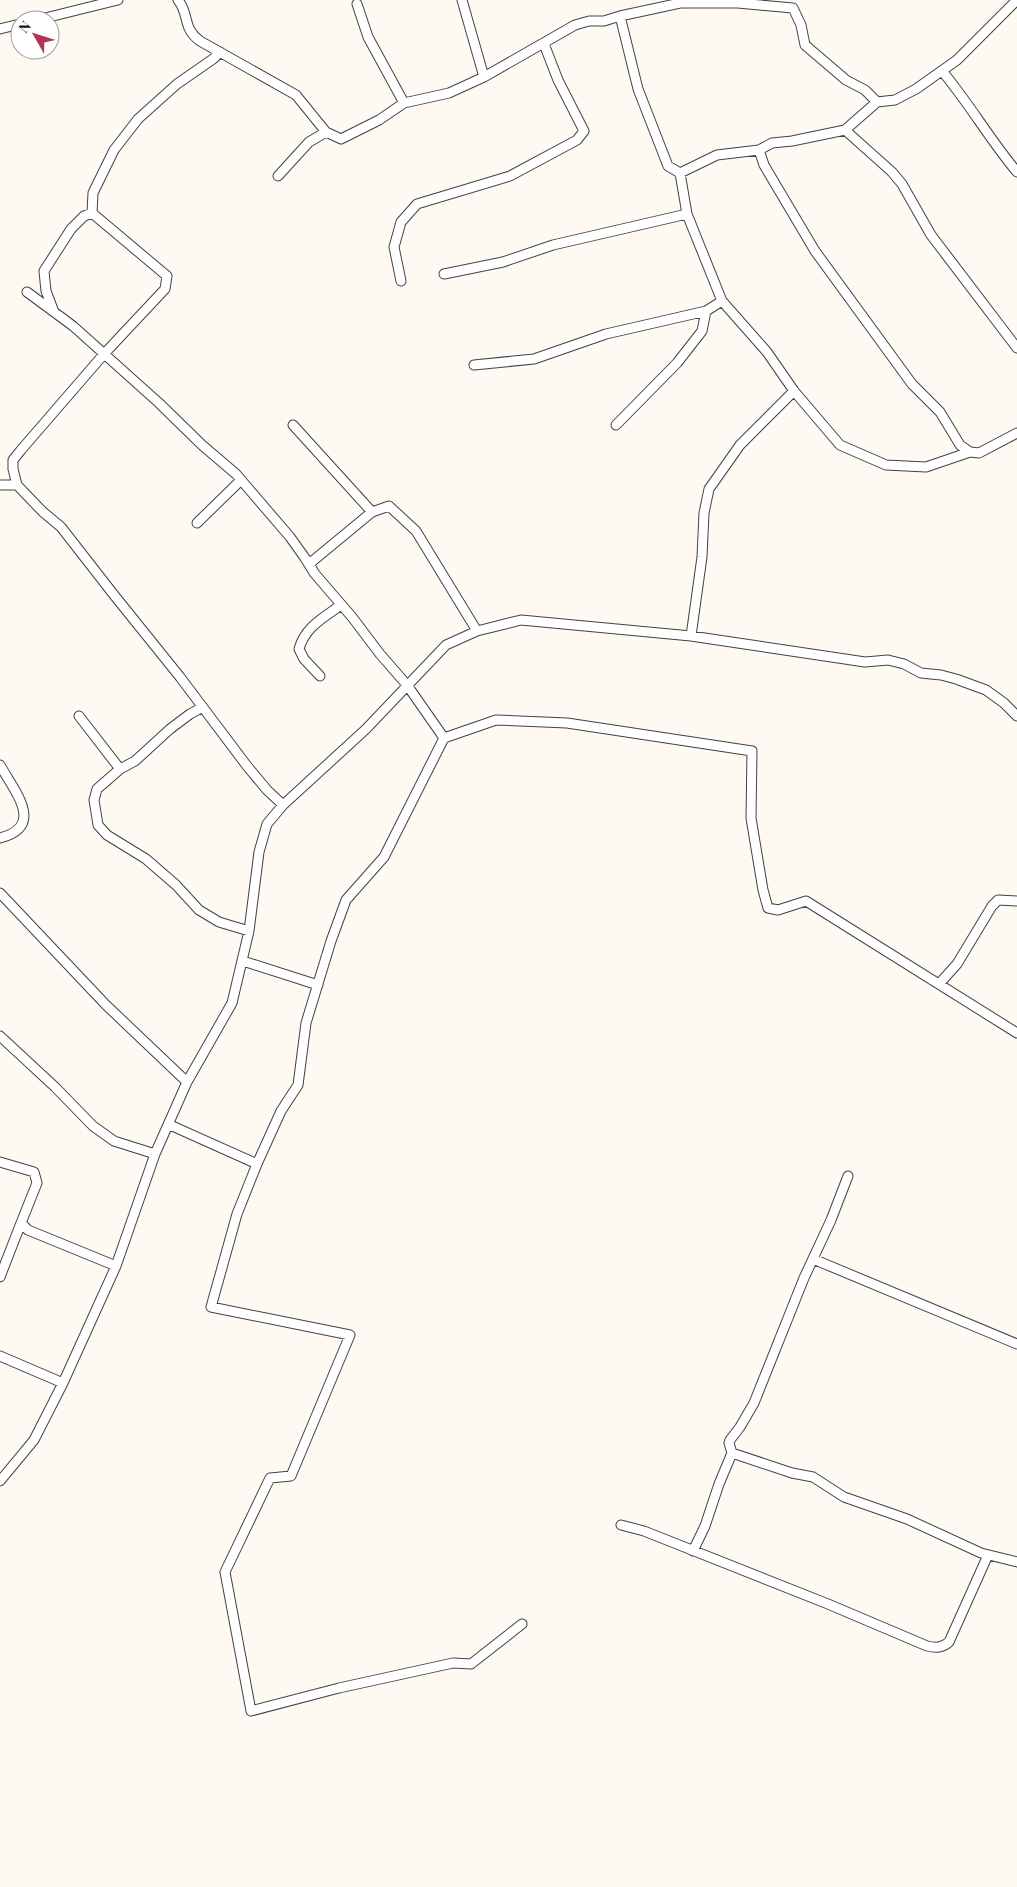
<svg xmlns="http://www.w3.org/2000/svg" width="1017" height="1887" viewBox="0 0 1017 1887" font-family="'Playfair Display',serif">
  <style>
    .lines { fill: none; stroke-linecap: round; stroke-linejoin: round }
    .minor-casing { stroke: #424242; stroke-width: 11 }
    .minor { stroke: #fff; stroke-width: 9 }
  </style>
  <rect width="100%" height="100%" fill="#fef9f2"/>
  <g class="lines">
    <defs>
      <path id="minor" d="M178 0C190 15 182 28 200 41L296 95 326 132
        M462 0 484 77
        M1017 0 957 60 916 89 895 100 877 102 845 130 792 141 772 143 759 150 764 165 815 251 912 384 940 412 960 445 970 452 979 453 1017 433
        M357 4 368 37 404 103
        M620 16 638 89 668 166 680 173 717 155 759 150
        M37 20 118 0
        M0 29 20 24
        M942 71C969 103 990 140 1017 172
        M845 130 892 172 902 184 931 235 1017 348
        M680 173 687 214 722 301 767 352 794 391 840 445 886 465 926 467 970 452
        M278 176 309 142 326 132 341 139 379 120 404 103 449 93 484 77 575 25 589 21H604L620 16 680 3H738L793 8 801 25 805 45 846 80 865 90 877 102
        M92 213 93 193 114 150 138 119 177 84 213 59 220 52
        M444 274 503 262 553 245 687 214
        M401 281 394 247 401 222 417 204 510 176 577 140 584 131 558 80 544 44
        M27 292 73 326 159 403 202 445 236 474 290 537 305 558 315 574 352 617 380 654 407 685 444 738
        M54 312 46 291 44 271 71 229 84 216 92 213 167 276 165 289 104 354 21 450 13 460V469L17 485 43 512 61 527 114 595 180 677 247 766 267 790 283 805
        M474 365 534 359 606 334 706 311
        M293 425 372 512
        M616 425 677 363 702 331 706 311 722 301
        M0 485H17
        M197 523 241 480
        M309 564 372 512 389 506 416 531 477 631
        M691 636 702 557 704 513 709 489 740 445 794 391
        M320 676 304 659 299 649C305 627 323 618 341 605
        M203 707 190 714 170 729 135 761 120 769 97 789 94 800 98 825 107 835 146 859 176 885 199 910 219 922 249 931
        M79 716 120 769
        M0 765C14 791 46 826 0 838
        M0 893 106 1005 187 1082
        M243 961 318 985
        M939 984 957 964 992 906 998 900 1017 901
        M0 1036 55 1087 93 1126 114 1141 155 1154
        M170 1125 257 1164
        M0 1162 34 1172 37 1183 21 1223 28 1230 116 1266
        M813 1259 1017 1344
        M0 1277 21 1223
        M0 1356 63 1383
        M732 1453 792 1473 813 1477 844 1497 907 1519 981 1553 1017 1562
        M0 1481 34 1440 63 1383 116 1266 155 1154 187 1082 232 1003 249 931 259 852 267 824 283 805 366 729 446 645 477 631 521 620 691 636 865 662 888 660 904 664 921 673 941 675 956 679 986 690 1004 703 1017 716
        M621 1525 644 1531 828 1604 927 1646C936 1648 942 1648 949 1642L988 1555
        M693 1551 705 1526 719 1484 732 1453 729 1443 730 1440 740 1427 754 1403 804 1278 831 1220 848 1176
        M522 1624 471 1664 453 1663 339 1688 251 1711 225 1572 270 1478 291 1476 350 1335 211 1307 237 1214 257 1164 281 1111 298 1085 306 1023 331 941 346 900 384 857 444 738 496 720 567 723 752 751 751 818 763 890 768 908 778 910 806 901 1017 1033"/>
    </defs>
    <use href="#minor" class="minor-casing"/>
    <use href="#minor" class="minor"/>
  </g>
  <g transform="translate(35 35) rotate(309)"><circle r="24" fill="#ffffff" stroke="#9f9f9f"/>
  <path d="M0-4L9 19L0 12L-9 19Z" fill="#b33355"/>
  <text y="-8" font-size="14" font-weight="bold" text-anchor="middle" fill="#0f0f0f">N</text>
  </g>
</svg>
